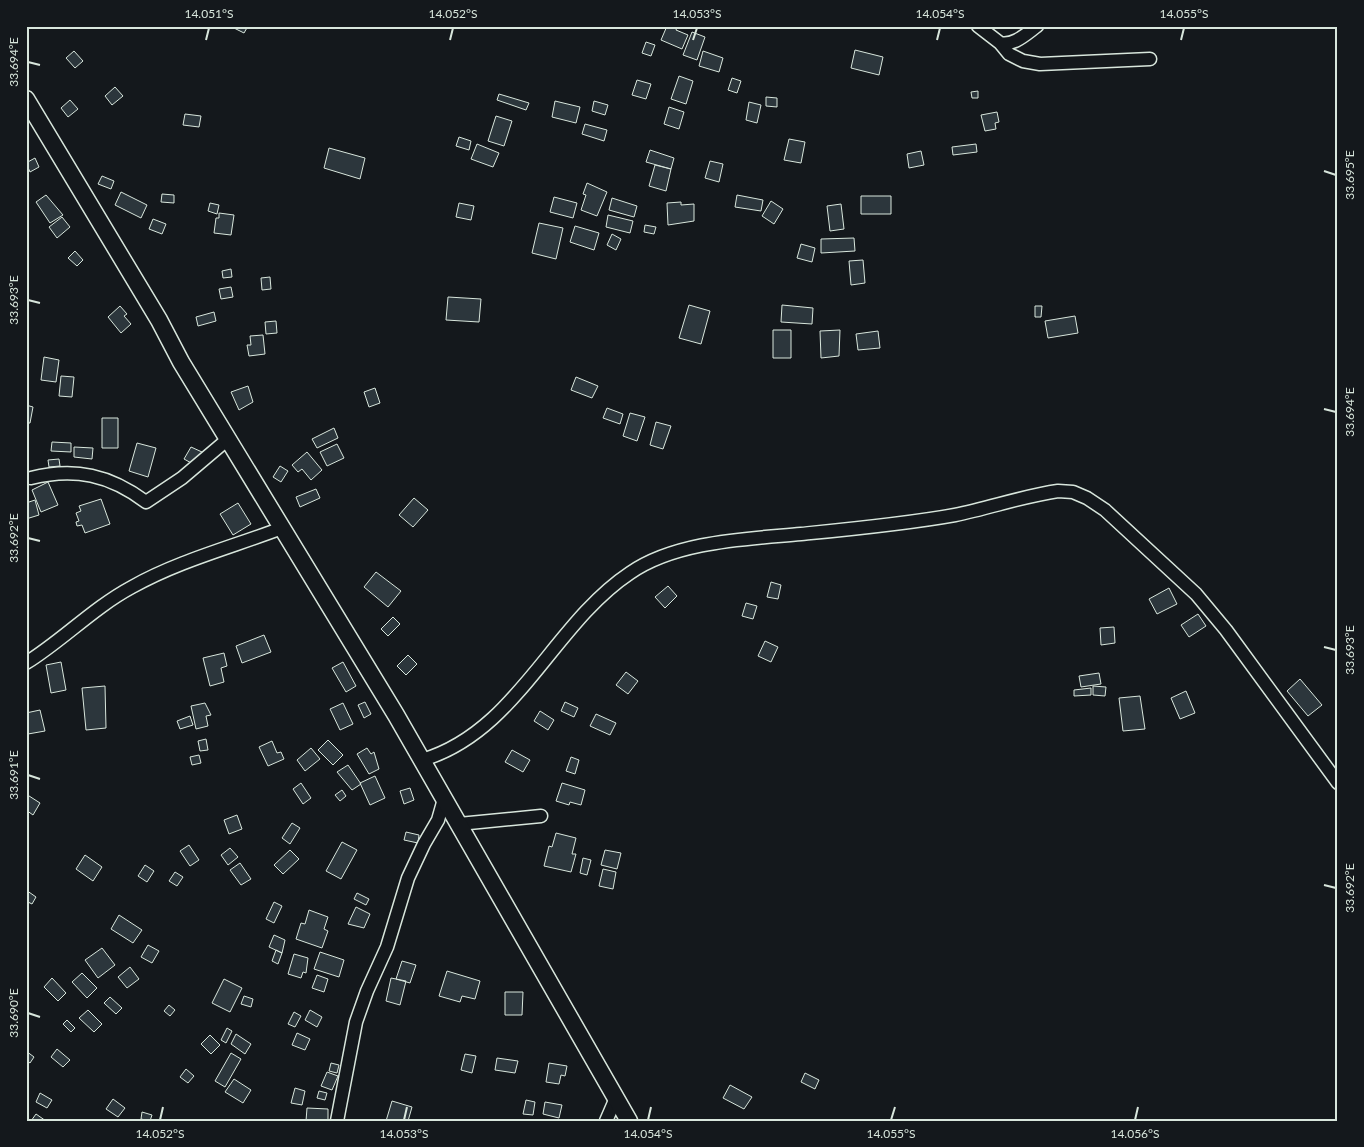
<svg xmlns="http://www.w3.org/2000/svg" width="1364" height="1147" viewBox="0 0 1364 1147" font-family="Lato,sans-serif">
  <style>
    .building { fill: #2c363c; stroke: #d8e6dc }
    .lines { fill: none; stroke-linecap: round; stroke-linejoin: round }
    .minor-casing { stroke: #d8e6dc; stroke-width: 15 }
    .tertiary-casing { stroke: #d8e6dc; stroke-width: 19 }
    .minor { stroke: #14181c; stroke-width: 12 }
    .tertiary { stroke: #14181c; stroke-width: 16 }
    .ticks { fill: none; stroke: #d8e6dc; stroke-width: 2 }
    .neatline { fill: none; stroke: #d8e6dc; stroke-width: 2 }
    .ticks-label { font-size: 12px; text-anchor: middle; fill: #d8e6dc }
  </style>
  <rect width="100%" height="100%" fill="#14181c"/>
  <path class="building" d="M230 26H248L244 33Z
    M667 26H675L677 27 676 30 688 35 682 49 661 40Z
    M692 32 705 37 697 60 683 55Z
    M646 42 655 45 651 56 642 53Z
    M855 50 883 57 879 75 851 68Z
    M74 51 83 61 75 68 66 58Z
    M703 51 723 58 719 72 699 66Z
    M679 76 693 81 686 104 671 99Z
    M732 78 741 81 737 93 728 90Z
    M637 80 651 84 646 99 632 95Z
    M115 87 123 96 112 105 105 96Z
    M978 91V98H972L971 92Z
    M499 94 529 103 526 110 497 100Z
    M766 97 777 98V107L766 106Z
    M70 100 78 109 68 117 61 108Z
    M555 101 580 107 576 123 552 117Z
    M594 101 608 105 605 115 592 111Z
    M749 102 761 105 757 123 746 120Z
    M669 107 684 112 679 129 664 124Z
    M997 112 999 122 995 123 996 129 985 131 981 115Z
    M185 114 201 116 199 127 183 125Z
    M496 116 512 121 504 146 488 141Z
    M585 124 607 130 604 141 582 134Z
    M459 137 471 141 469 150 456 146Z
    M789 139 805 142 801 163 784 160Z
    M477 144 499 153 493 167 471 159Z
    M976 144 977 152 953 155 952 147Z
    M329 148 365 158 360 179 324 168Z
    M650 150 674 158 671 169 646 162Z
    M921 151 924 165 909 168 907 154Z
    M35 158 39 167 30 172 26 163Z
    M710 161 723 164 719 182 705 178Z
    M655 165 671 169 666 191 649 186Z
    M102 176 114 181 111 189 98 184Z
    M587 183 607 192 597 216 581 210 586 195 583 194Z
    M121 192 147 205 141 218 115 205Z
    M162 194 174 195V203L161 202Z
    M46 195 63 215 50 223 36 202Z
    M737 195 763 200 761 211 735 207Z
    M861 196H891V214H861Z
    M554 197 577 203 573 218 550 212Z
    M612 198 637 206 634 217 609 210Z
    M771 201 783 209 774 224 762 216Z
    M681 202V205L694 204V221L668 225 667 203Z
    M210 203 219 205 217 214 208 211Z
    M459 203 474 206 471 220 456 217Z
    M841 204 844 229 830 231 827 206Z
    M219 213 234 215 231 235 214 233 216 218H219Z
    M608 215 633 221 630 233 606 227Z
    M62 217 70 227 57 238 49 227Z
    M153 219 166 224 162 234 149 229Z
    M539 223 563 228 556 259 532 253Z
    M645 225 656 227 654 234 644 232Z
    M575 226 599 233 594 250 570 242Z
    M612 234 621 239 616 250 607 245Z
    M854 238 855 251 821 253V239Z
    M801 244 815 248 812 262 797 258Z
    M75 251 83 260 77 266 68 258Z
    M863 260 865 283 851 285 849 261Z
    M231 269 232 277 223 278 222 271Z
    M270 277 271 289 262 290 261 278Z
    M231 287 233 297 221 299 219 289Z
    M448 297 481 299 479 322 446 320Z
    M689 305 710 311 701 344 679 338Z
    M782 305 813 308 812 324 781 322Z
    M120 306 127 314 124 316 131 324 121 333 108 317Z
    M1035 306H1042L1041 317H1035Z
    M214 312 216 321 198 326 196 317Z
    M1075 316 1078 333 1048 338 1045 321Z
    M276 321 277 333 266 334 265 322Z
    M773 330H791V358H773Z
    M840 330 839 356 821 358 820 331Z
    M878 331 880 348 858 350 856 334Z
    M263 335 265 354 249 356 247 345H251L250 336Z
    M44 357 59 360 56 382 41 380Z
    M61 376 74 377 72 397 59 396Z
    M576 377 598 386 592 398 571 390Z
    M248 386 253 402 239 410 231 392Z
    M375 388 380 403 369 407 364 392Z
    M26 405 33 407 30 423H26Z
    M607 408 623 414 620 424 603 418Z
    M630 413 645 417 637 441 623 436Z
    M102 418H118V448H102Z
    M656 422 671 426 663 449 650 445Z
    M334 428 338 438 317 448 312 439Z
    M52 442 71 443V452L51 451Z
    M137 443 156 448 148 477 129 471Z
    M337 444 344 458 327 466 320 452Z
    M74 447 93 448 92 459 74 457Z
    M191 447 202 452 195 465 184 459Z
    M307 452 322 470 311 480 302 469 298 472 292 465Z
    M59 459 60 466 49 467 48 460Z
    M280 466 288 471 281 482 273 477Z
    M48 482 58 505 41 512 32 490Z
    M316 489 320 498 300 507 296 497Z
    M414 498 428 510 413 527 399 515Z
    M101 499 110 524 85 533 82 525 77 526 76 522 79 521 76 513 81 511 79 506Z
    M35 500 39 515 26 519V503Z
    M238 503 251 524 233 535 220 514Z
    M376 572 401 591 388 607 364 587Z
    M771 582 781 585 778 599 767 597Z
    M668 586 677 596 665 608 655 597Z
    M1169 588 1177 604 1157 614 1149 599Z
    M746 603 757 606 753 619 742 616Z
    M1198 614 1206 626 1189 637 1181 625Z
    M393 617 400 624 388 636 381 629Z
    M1114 627 1115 643 1101 645 1100 628Z
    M264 635 271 652 242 663 236 646Z
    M765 641 778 647 771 662 758 656Z
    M224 653 227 666 221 668 224 682 210 686 203 658Z
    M408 655 417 664 406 675 397 666Z
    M61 662 66 690 51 693 46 665Z
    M343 662 356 686 346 692 332 668Z
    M626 672 638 681 628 694 616 685Z
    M1099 673 1101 684 1081 687 1079 676Z
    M1300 679 1322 705 1308 716 1287 691Z
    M105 686 106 728 86 730 82 688Z
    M1093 686 1106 687 1105 696 1093 695Z
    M1091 688V695L1074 696V690Z
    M1186 691 1195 713 1180 719 1171 698Z
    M1140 696 1145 729 1123 731 1119 698Z
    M365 702 371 714 364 718 358 705Z
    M565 702 578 708 574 717 561 711Z
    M205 703 211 715 206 716 208 726 196 729 191 706Z
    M343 703 353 724 340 730 330 709Z
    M40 710 45 731 28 734 26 713Z
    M540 711 554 720 548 730 534 721Z
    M596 714 616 723 610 735 590 726Z
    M190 716 193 725 180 729 177 721Z
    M206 739 208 750 200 751 198 741Z
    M328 740 343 755 333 765 318 750Z
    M272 741 277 753 281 752 284 759 268 766 259 747Z
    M311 748 320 759 305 771 297 760Z
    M367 748 371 754 374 752 379 769 369 774 357 754Z
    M512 750 530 760 523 772 505 762Z
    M199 755 201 763 192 765 190 757Z
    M571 757 579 760 575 774 566 771Z
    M348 765 361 784 352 790 337 772Z
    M375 776 385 798 370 805 360 783Z
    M301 783 311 798 303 804 293 789Z
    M562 783 585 790 581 805 570 802 569 805 556 801Z
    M410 788 414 800 404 804 400 791Z
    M342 790 346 796 340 801 335 795Z
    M26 794 40 803 33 815 26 810Z
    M237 815 242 829 229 834 224 820Z
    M292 823 300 828 290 844 282 838Z
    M406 832 419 835 418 843 404 840Z
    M556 833 576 838 572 854H576L571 872 544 866 549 846 552 847Z
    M342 842 357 850 341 879 326 871Z
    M189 845 199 860 190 866 180 851Z
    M230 848 238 857 228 865 221 855Z
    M290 850 299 859 283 874 274 865Z
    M605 850 621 853 617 869 601 865Z
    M85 855 102 867 93 881 76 869Z
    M583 858 591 860 587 875 580 873Z
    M240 863 251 879 241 885 230 870Z
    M145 865 154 871 147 882 138 876Z
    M603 869 616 872 613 889 599 886Z
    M175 872 183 877 177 886 169 881Z
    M26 890 36 897 32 904 26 901Z
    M357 893 369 899 366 905 354 899Z
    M274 902 282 906 274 923 266 919Z
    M356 907 370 914 364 928 348 924Z
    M309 910 328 917 324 929 328 931 322 948 296 939 301 923 305 924Z
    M119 915 142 930 133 943 111 929Z
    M274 935 285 940 282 953 269 947Z
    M148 945 159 951 152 963 141 957Z
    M102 948 115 965 98 978 85 960Z
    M276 950 282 953 278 964 272 961Z
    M320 952 344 960 339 977 314 969Z
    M294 954 308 958 306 973 303 972 301 978 288 974Z
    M402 961 416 965 410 983 396 979Z
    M130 967 139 979 127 988 118 977Z
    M447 971 480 981 475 999 462 996 460 1002 439 996Z
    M82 973 97 988 87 998 72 982Z
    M317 975 328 979 324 992 312 988Z
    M52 978 66 993 58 1001 44 987Z
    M391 978 406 981 400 1005 386 1001Z
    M224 979 242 988 230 1012 212 1003Z
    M505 992H523L522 1015H505Z
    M244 996 253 999 251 1007 241 1004Z
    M110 997 122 1008 116 1014 104 1003Z
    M169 1005 175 1010 170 1016 164 1011Z
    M88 1010 102 1024 94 1032 79 1018Z
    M310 1010 322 1017 317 1027 305 1020Z
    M294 1012 301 1016 295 1027 288 1024Z
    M67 1020 75 1028 71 1032 63 1024Z
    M227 1028 232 1031 226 1043 221 1040Z
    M297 1033 310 1039 305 1050 292 1045Z
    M236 1034 251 1044 245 1054 231 1044Z
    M210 1035 220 1045 211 1054 201 1044Z
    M57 1049 70 1060 63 1067 51 1057Z
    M26 1051 34 1057 30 1063 26 1060Z
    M231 1053 241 1059 225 1087 215 1081Z
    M465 1054 476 1056 472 1073 461 1070Z
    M497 1058 518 1061 515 1073 495 1070Z
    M331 1063 339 1065 337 1073 329 1071Z
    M549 1063 567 1066 565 1076 561 1075 559 1084 546 1082Z
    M186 1069 194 1076 188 1083 180 1077Z
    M327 1072 338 1076 332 1090 321 1086Z
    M805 1073 819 1080 815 1089 801 1082Z
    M234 1079 251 1090 243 1103 225 1092Z
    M730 1085 752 1097 744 1109 723 1098Z
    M295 1088 305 1091 302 1105 291 1103Z
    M319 1091 327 1093 325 1100 317 1098Z
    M40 1093 52 1100 47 1108 36 1102Z
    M113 1099 125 1108 118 1117 106 1109Z
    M526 1100 535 1102 533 1115 523 1114Z
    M392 1101 412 1107 408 1121H386Z
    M545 1102 562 1105 559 1118 543 1114Z
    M307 1108 328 1109V1121H306Z
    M142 1112 152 1115 150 1121 141 1119Z
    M36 1114 46 1121H31Z"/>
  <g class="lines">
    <defs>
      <path id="minor" d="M978 26 1000 43 1009 54 1023 61 1040 64 1150 59
        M1000 43C1014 46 1026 34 1037 26
        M31 478C75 467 110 475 146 502L182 478 228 439
        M26 663C63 640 93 608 132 587 178 561 232 547 282 528
        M422 760C517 732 552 625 630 573 676 541 747 539 801 534 852 529 905 524 955 515 990 508 1023 496 1058 491L1073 492 1087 498 1105 510 1196 594 1226 630 1338 783
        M459 824 541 816
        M337 1121 356 1022 367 991 387 947 408 878 424 844 438 820 444 799
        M606 1121 616 1098"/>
      <path id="tertiary" d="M26 99 159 320 181 362 396 715 629 1121"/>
    </defs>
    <use href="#minor" class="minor-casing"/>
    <use href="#tertiary" class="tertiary-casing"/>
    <use href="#minor" class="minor"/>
    <use href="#tertiary" class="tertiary"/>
  </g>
  <path class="ticks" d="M206 40 209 28M450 40 453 28M693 40 697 28M937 40 940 28M1181 40 1184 28M28 62 40 65M1324 171 1336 175M28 300 40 303M1324 409 1336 412M28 538 40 541M1324 647 1336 650M28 775 40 779M1324 885 1336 888M28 1013 40 1017M160 1120 163 1107M404 1120 407 1107M648 1120 651 1107M891 1120 895 1107M1135 1120 1138 1107"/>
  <rect width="1364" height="1147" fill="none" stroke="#14181c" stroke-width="55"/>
  <rect x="28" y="28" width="1308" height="1092" class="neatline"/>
  <g class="ticks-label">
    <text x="209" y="18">14.051°S</text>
    <text x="453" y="18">14.052°S</text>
    <text x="697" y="18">14.053°S</text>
    <text x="940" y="18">14.054°S</text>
    <text x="1184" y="18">14.055°S</text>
    <text transform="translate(14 62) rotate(-90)" y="4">33.694°E</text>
    <text transform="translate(1350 175) rotate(-90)" y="4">33.695°E</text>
    <text transform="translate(14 300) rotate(-90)" y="4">33.693°E</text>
    <text transform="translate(1350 412) rotate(-90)" y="4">33.694°E</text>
    <text transform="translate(14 538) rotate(-90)" y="4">33.692°E</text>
    <text transform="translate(1350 650) rotate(-90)" y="4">33.693°E</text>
    <text transform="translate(14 775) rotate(-90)" y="4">33.691°E</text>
    <text transform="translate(1350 888) rotate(-90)" y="4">33.692°E</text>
    <text transform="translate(14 1013) rotate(-90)" y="4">33.690°E</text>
    <text x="160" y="1138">14.052°S</text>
    <text x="404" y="1138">14.053°S</text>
    <text x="648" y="1138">14.054°S</text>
    <text x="891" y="1138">14.055°S</text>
    <text x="1135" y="1138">14.056°S</text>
  </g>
</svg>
